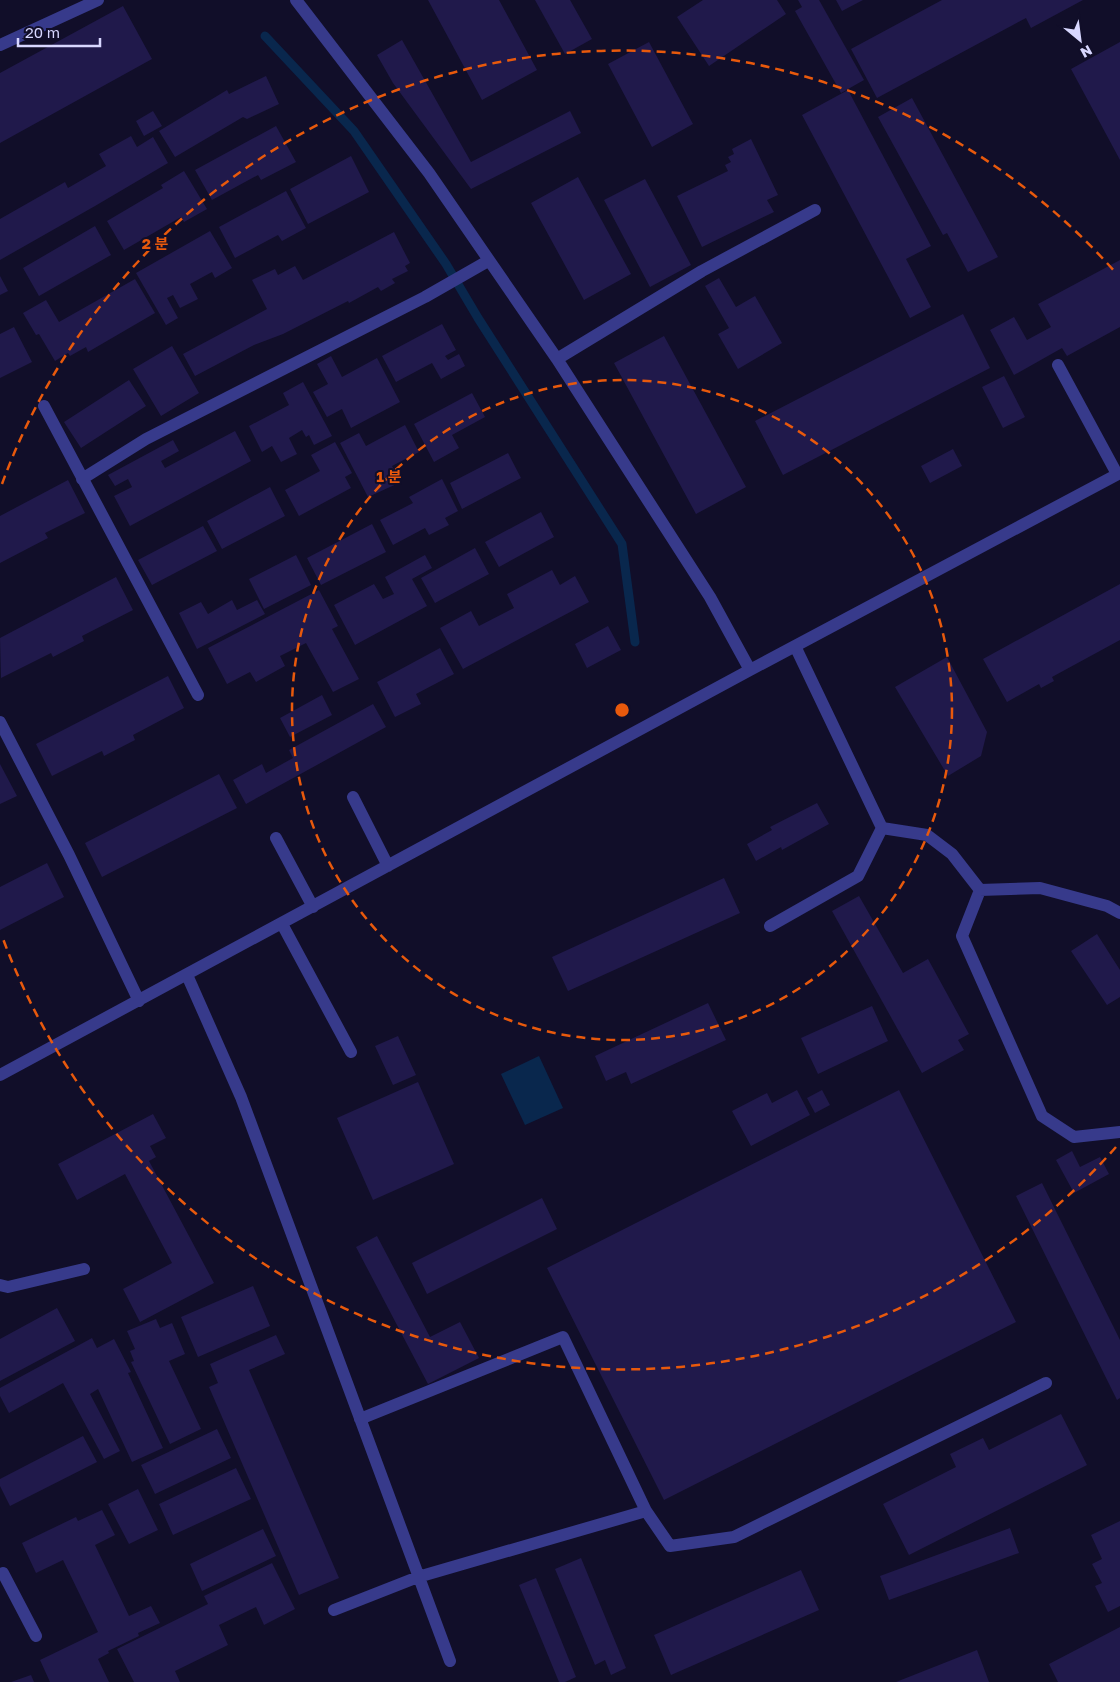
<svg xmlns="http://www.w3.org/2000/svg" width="1120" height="1682" viewBox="0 0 1120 1682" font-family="'Golos Text','Noto Sans KR',sans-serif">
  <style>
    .water { fill: #09274d }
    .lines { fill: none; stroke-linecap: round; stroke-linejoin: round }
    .stream { stroke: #09274d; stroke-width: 9 }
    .building { fill: #20194b }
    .minor { stroke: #373a8b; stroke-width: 12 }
    .ring { fill: none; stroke: #e8590c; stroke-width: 2.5; stroke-dasharray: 9 6 }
    .centre { fill: #e8590c; stroke: #110e29; stroke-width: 2.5 }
    .ring-label { font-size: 15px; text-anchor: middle; font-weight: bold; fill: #e8590c; stroke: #110e29; stroke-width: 4; stroke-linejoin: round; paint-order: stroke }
  </style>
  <rect width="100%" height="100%" fill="#110e29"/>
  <path class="water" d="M539 1056 563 1108 525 1125 501 1074Z"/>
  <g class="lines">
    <path class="stream" d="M265 36 354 131 446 264 478 318 622 544 635 642"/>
  </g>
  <path class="building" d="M428 0H499L537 70 482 100Z
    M535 0H570L592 39 565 54Z
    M703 0H777L786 14 709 66 677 17Z
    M798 0H819L864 80 841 93 795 11 802 7Z
    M836 0H863L842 11Z
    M942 0H1083L1031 28 1026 18 877 98 851 49Z
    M123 6 152 59 0 143V73Z
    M402 40 471 162 570 111 581 133 471 189 393 83 377 55Z
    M649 42 693 124 652 147 608 64Z
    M1120 42V160L1071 69Z
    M266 76 279 104 247 119 243 117 175 157 159 131 227 90 229 94Z
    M848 90 931 246 906 259 931 307 910 318 802 115Z
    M912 98 998 257 968 272 947 233 943 235 878 117Z
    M153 111 162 126 144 136 136 121Z
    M276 126 296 162 261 180 258 175 212 200 195 170Z
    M131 136 137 147 153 137 168 163 95 206 0 260V219L65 182 68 188 106 166 99 154Z
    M751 139 778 195 767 200 774 212 702 247 677 196 728 171 725 165 731 162 728 157 734 154 732 149Z
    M351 156 369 192 308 224 290 189Z
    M184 171 207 209 184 222 181 217 124 250 107 221 163 188 161 185Z
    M578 177 631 274 584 300 531 203Z
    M645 179 691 265 650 287 604 200Z
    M286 191 306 228 282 241 278 235 235 258 219 227Z
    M95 226 111 255 39 296 23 268Z
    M210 231 232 268 215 278 212 272 190 284 198 299 180 308 173 295 167 298 178 318 166 325 136 273Z
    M394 232 410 263 405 266 408 271 392 279 395 283 381 291 378 287 349 303 348 301 283 334 254 345 195 376 183 354 267 309 252 280 275 269 278 275 295 266 303 280Z
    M1120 260V327L1067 356 1062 348 1014 375 990 330 1014 317 1027 340 1051 327 1038 304Z
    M0 276 8 291 0 295Z
    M719 278 736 307 755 296 782 343 738 369 718 334 729 328 705 286Z
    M135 279 155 313 88 352 86 347 70 356 68 353 55 361 39 334 36 335 23 313 46 300 59 322Z
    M963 314 990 368 783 475 755 421Z
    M442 324 456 350 445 356 448 360 459 354 465 366 441 379 432 363 396 382 382 356Z
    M14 327 32 362 0 378V334Z
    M664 336 746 487 696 514 614 363Z
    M172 346 199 393 161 416 133 369Z
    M331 356 342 377 377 358 400 402 351 428 342 409 327 417 313 392 328 384 317 364Z
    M1004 376 1025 417 1003 428 982 387Z
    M129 380 146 406 81 448 64 422Z
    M303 382 332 436 314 445 309 435 306 437 302 430 289 438 297 454 281 462 272 446 262 452 249 426 289 405 283 393Z
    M472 393 485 417 452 435 459 448 434 462 414 424Z
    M405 425 419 452 392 466 401 482 368 497 340 443 359 433 366 446Z
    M235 431 251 461 130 526 114 496 132 487 128 479 115 486 108 475 173 440 179 451 161 461 165 468Z
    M335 442 352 473 345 477 351 488 299 516 285 490 320 471 311 455Z
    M953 449 962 466 930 483 921 466Z
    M508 453 521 478 462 509 450 483Z
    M442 479 458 511 445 518 449 525 429 535 425 528 393 545 380 520 413 503 409 497Z
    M68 480 85 513 45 533 48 538 0 563V516Z
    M270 487 285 516 222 549 207 521Z
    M541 512 554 537 499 567 485 542Z
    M372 524 386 552 321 585 307 558Z
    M203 526 217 551 152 585 138 560Z
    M475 548 489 574 435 603 421 578Z
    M296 555 311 585 264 609 249 579Z
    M425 555 432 568 412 579 427 606 355 645 334 605 374 584 383 599 394 594 385 577Z
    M552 570 560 585 575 576 589 602 463 669 440 628 471 611 479 626 514 608 507 594Z
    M116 577 133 610 82 636 84 641 53 657 51 653 1 678 0 638Z
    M1120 584V640L1052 677 1054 681 1041 688 1039 684 1007 702 983 659Z
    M319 590 338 626 332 629 359 679 333 692 306 643 280 656 285 666 256 682 250 672 227 684 208 648Z
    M232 600 237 610 257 600 265 614 197 649 179 613 201 602 208 614Z
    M608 626 621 650 587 668 575 644Z
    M440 648 454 674 416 694 421 704 395 717 377 682Z
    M947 657 987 732 981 756 948 776 895 687Z
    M168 676 184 708 133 735 135 740 104 756 102 751 52 776 36 744Z
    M322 695 332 715 290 737 280 718Z
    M373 704 386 727 246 804 233 780 262 764 266 773 293 758 289 750Z
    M0 764 17 796 0 804Z
    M219 774 237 808 102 877 85 843Z
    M817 803 829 824 782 850 781 847 756 861 747 844 772 830 770 827Z
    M47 863 64 897 0 930V887Z
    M724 878 740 913 568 991 552 957Z
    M859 896 903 973 928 959 969 1034 958 1040 964 1050 922 1073 832 911Z
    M1097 934 1120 970V997L1107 1005 1071 951Z
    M708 1003 726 1040 631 1084 626 1072 606 1081 595 1056Z
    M872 1006 888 1041 818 1074 801 1038Z
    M398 1036 416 1075 393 1085 375 1046Z
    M418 1082 454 1164 373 1200 337 1118Z
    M797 1090 810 1115 751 1146 732 1111 767 1093 772 1103Z
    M822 1090 830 1105 815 1113 807 1098Z
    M899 1090 1016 1322 664 1500 547 1268Z
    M153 1114 166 1138 150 1146 156 1157 149 1161 214 1283 140 1322 123 1289 172 1263 125 1174 77 1200 58 1164Z
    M1072 1151 1080 1167 1100 1157 1109 1174 1074 1193 1056 1160Z
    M1042 1183 1120 1340V1398L1117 1400 1016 1196Z
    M542 1198 557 1229 427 1294 412 1263Z
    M377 1236 430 1337 460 1322 479 1358 428 1384 356 1247Z
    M253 1286 270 1326 198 1357 181 1317Z
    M57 1308 75 1341 0 1381V1339Z
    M156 1319 160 1328 172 1323 185 1354 169 1361 201 1429 170 1444 131 1362 134 1361 130 1351 135 1349 127 1331Z
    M276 1335 285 1354 249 1370 339 1578 299 1595 209 1387 218 1383 210 1364Z
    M92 1338 97 1348 114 1339 131 1372 128 1373 163 1448 132 1462 98 1389 90 1394 120 1451 104 1459 63 1383 9 1413 0 1396V1388Z
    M1061 1414 1087 1465 909 1555 883 1504 956 1467 950 1454 983 1438 989 1450Z
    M217 1429 231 1458 155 1494 141 1465Z
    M83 1436 97 1462 10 1506 0 1486V1479Z
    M236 1468 251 1499 173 1535 159 1504Z
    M138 1489 158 1530 129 1544 108 1504Z
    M102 1510 115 1535 95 1545 129 1616 151 1606 160 1623 138 1633 139 1636 108 1651 109 1653 98 1659 109 1682H50L40 1660 98 1632 63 1560 36 1573 22 1543 76 1517 78 1521Z
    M1120 1521V1606L1108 1612 1095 1586 1102 1583 1092 1564 1102 1559 1091 1535Z
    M1010 1528 1019 1553 889 1600 880 1576Z
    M263 1529 276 1556 202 1591 190 1564Z
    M581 1558 626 1668 611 1675 605 1660 595 1665 555 1569Z
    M272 1563 295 1609 264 1625 256 1607 219 1625 228 1645 175 1671 180 1682H134L117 1649 208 1604 204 1596Z
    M801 1570 819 1610 671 1675 654 1635Z
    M536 1578 576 1677 565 1682H559L519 1585Z
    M1120 1627V1682H1058L1049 1664Z
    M977 1650 989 1682H896Z
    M31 1675 34 1682H11Z"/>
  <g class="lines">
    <path class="minor" d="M296 0 429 173 557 359 710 597 750 670
      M0 45 98 0
      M557 359 702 271 815 210
      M1058 365 1117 474
      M44 406 198 695
      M82 479 146 439 425 297 488 261
      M795 646 882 828 927 835 952 854 980 890
      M0 722 69 855 139 1001
      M353 797 388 866
      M276 838 313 907
      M980 890 962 936 1042 1116 1074 1137 1120 1132
      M980 890 1040 888 1107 906 1120 913
      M282 924 351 1052
      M770 926 858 876 882 828
      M187 975 241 1097 450 1661
      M0 1075 750 670 1120 473
      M0 1285 8 1287 84 1269
      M360 1419 563 1337 646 1511
      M3 1573 36 1636
      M334 1610 418 1577 646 1511 670 1546 734 1537 1046 1383"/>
  </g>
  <g class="ring">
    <circle cx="622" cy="710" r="330"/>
    <path d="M1116 1147A660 660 0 0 1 2 936M2 484A660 660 0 0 1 1116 273"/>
  </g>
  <circle cx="622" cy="710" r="8" class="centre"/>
  <g class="ring-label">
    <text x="155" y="249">2 분</text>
    <text x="389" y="482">1 분</text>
  </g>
  <g transform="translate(1080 40) rotate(151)" stroke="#110e29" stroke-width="4" paint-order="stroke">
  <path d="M0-4L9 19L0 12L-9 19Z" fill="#d8d7ff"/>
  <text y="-8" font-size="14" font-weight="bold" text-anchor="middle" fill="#d8d7ff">N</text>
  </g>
  <path d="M18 38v8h82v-8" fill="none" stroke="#d8d7ff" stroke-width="2.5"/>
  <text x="25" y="38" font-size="15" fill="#d8d7ff" stroke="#110e29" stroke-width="4" paint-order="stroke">20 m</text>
</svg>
